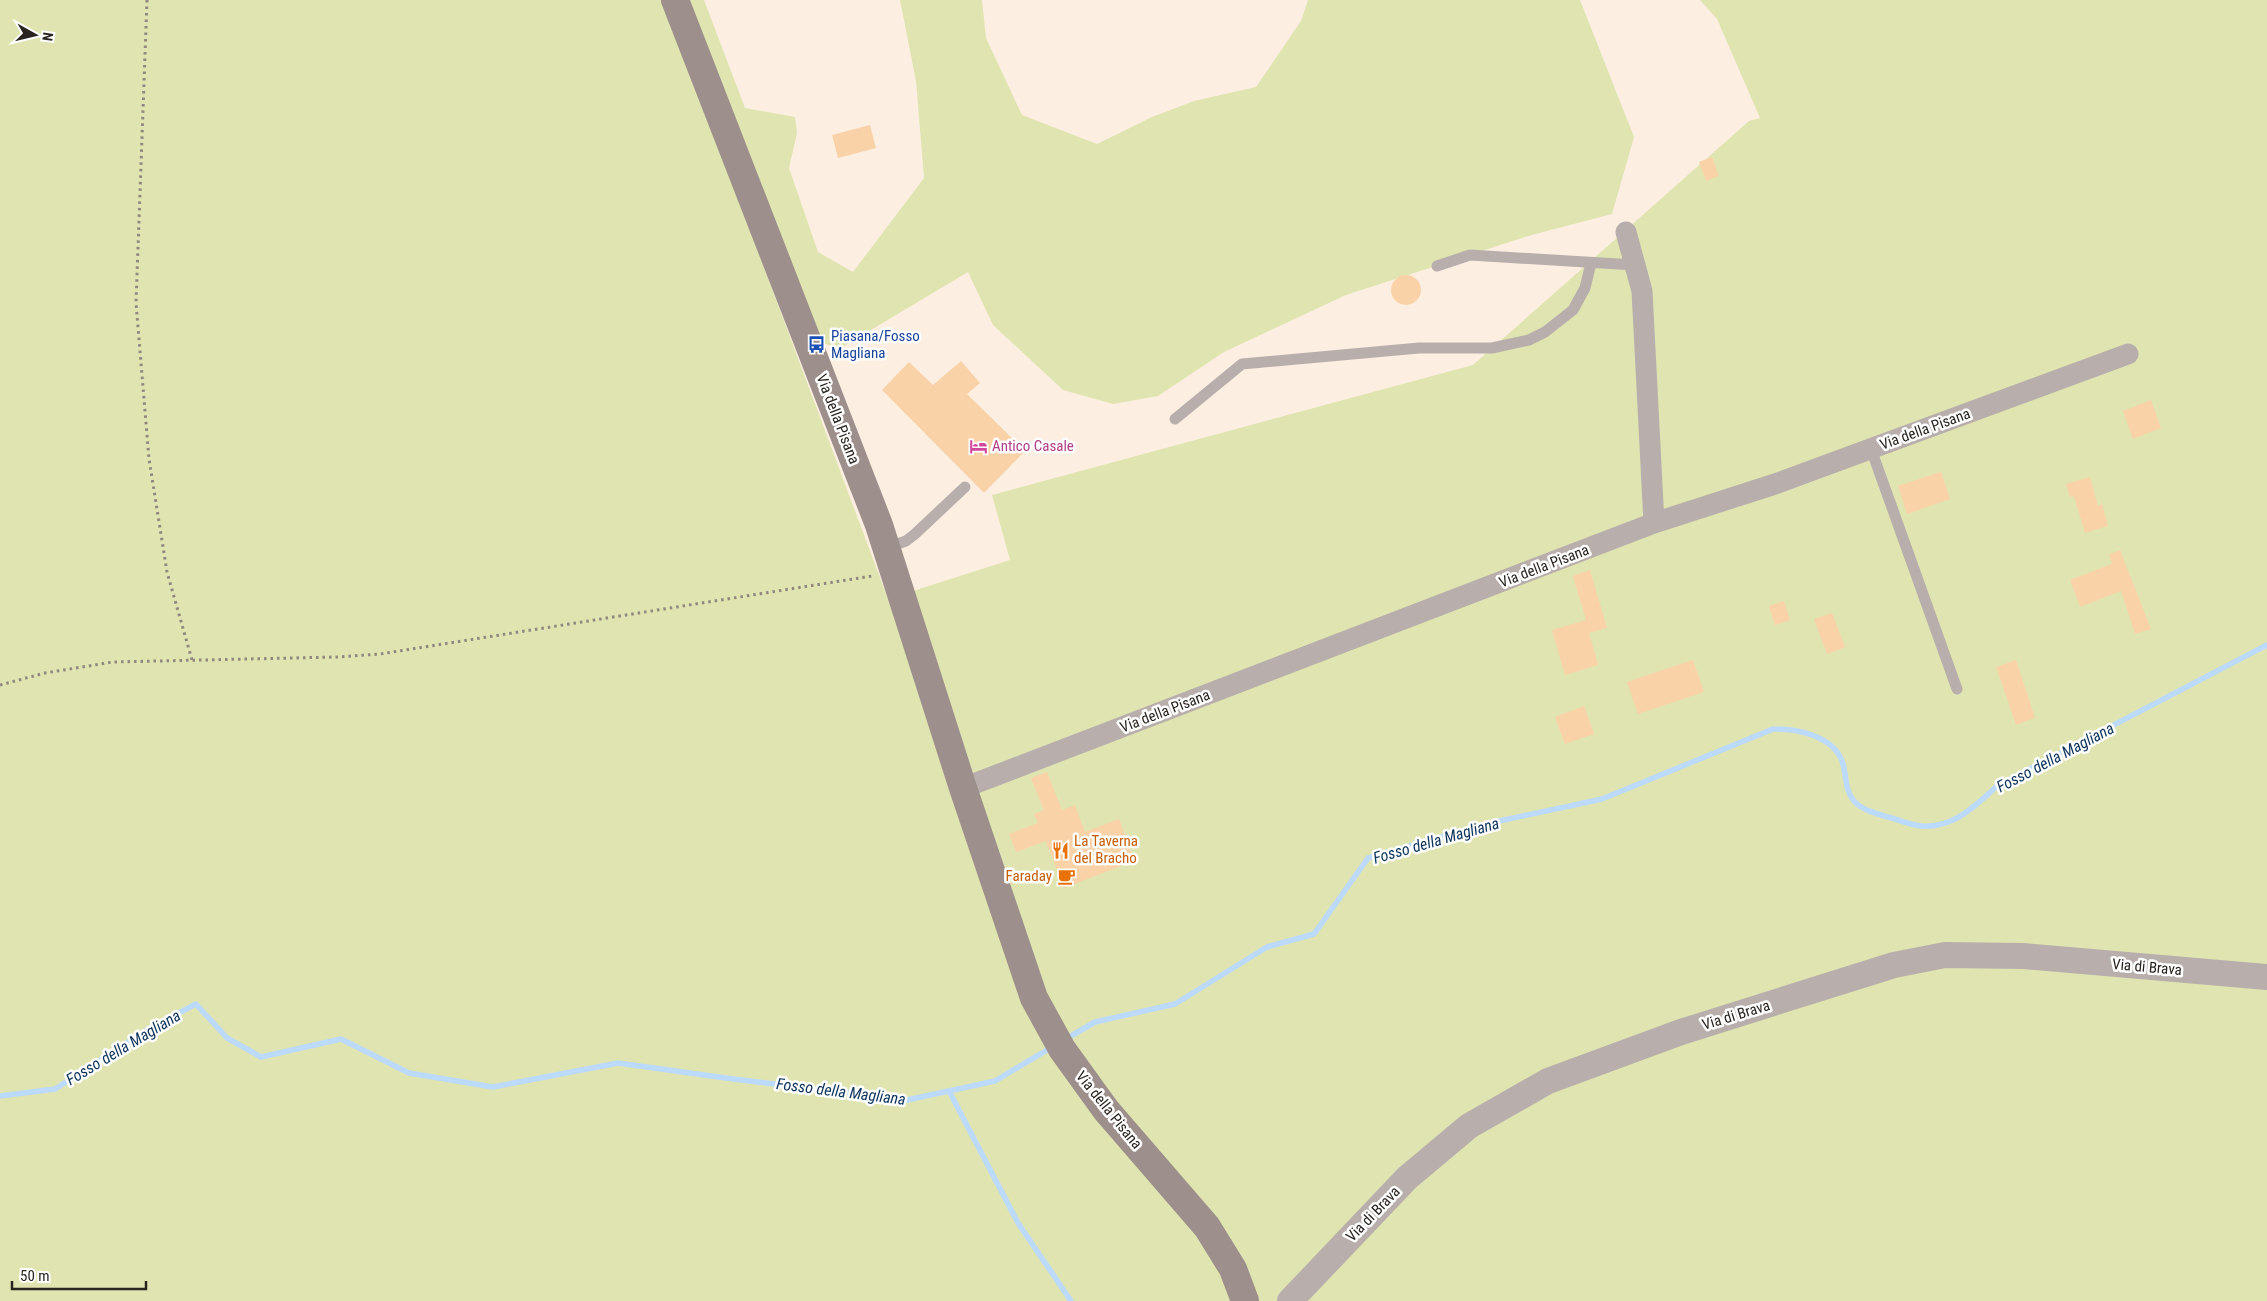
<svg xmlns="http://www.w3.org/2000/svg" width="2267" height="1301" viewBox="0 0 2267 1301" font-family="'Roboto Condensed',sans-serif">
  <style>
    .green { fill: #e0e4b0 }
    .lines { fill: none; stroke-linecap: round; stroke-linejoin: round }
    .stream { stroke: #bcdafc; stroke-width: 5.5 }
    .building { fill: #fad2a8 }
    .path { stroke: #90877e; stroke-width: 3; stroke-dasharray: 2.5 4; stroke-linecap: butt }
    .service { stroke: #b8afad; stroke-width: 11 }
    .minor { stroke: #b8afad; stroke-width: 21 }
    .tertiary { stroke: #b8afad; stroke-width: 26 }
    .secondary { stroke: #9c8f8c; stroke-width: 28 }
    .labels { text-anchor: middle; stroke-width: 5; stroke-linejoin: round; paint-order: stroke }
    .transit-label { font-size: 15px; fill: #164399; stroke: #fefefe; text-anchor: start }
    .street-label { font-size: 15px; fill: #29241f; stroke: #fefefe }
    .hotel-label { font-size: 15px; fill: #b23c85; stroke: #fefefe; text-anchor: start }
    .food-label { font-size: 15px; fill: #c56008; stroke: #fefefe; text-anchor: start }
    .water-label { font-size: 16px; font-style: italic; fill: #0c335a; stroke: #fefefe }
  </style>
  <rect width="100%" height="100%" fill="#fcefe1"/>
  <path class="green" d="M0 0H664L888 599 1010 560 992 495 1473 365 1749 121 1760 118 1717 19 1700 0H2267V1301H0Z
    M687 0H704L745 108 795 117 797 133 789 168 818 252 853 272 924 178 916 81 900 0H982L986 38 1022 115 1097 144 1152 117 1194 101 1256 87 1301 21 1308 0H1580L1634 137 1612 214 1528 236 1346 295 1224 352 1158 396 1113 404 1063 390 993 325 968 272 839 349 820 342Z"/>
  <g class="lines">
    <path class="stream" d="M1064 1040 1095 1022 1175 1004 1267 947 1314 934 1368 858 1490 823 1602 799 1773 729C1796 728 1833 736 1842 761 1847 774 1844 790 1854 801 1862 810 1877 814 1888 817 1899 820 1910 825 1921 826 1953 829 1975 806 1997 786L2267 645
      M949 1091 1018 1223 1071 1301
      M0 1096 55 1089 150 1028 196 1004 227 1038 261 1057 341 1039 409 1073 493 1087 618 1063 733 1079 907 1100 995 1081 1052 1047"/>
  </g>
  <path class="building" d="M870 125 876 148 838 158 832 135Z
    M1712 157 1719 176 1706 181 1699 162Z
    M1391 290a15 15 0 1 1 30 0a15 15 0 1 1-30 0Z
    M961 361 980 383 967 394 1025 451 984 493 882 390 909 362 933 385Z
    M2151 400 2161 428 2133 439 2123 411Z
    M1941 472 1950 499 1907 514 1898 486Z
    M2090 477 2098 506 2102 504 2108 526 2085 533 2074 496 2070 497 2066 484Z
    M2120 550 2151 629 2135 634 2121 591 2080 607 2070 580 2112 564 2109 554Z
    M1590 570 1607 628 1589 633 1598 665 1565 675 1552 630 1586 620 1573 576Z
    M1784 601 1790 620 1775 625 1769 606Z
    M1832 613 1845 647 1827 654 1814 619Z
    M1693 660 1704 692 1638 714 1627 682Z
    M2016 660 2035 718 2016 725 1996 667Z
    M1584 706 1594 734 1565 744 1555 717Z
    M1047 772 1062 810 1075 805 1085 832 1119 819 1134 861 1064 888 1046 841 1016 852 1009 834 1038 823 1034 814 1044 810 1031 778Z"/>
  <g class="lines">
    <path class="path" d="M147 0 136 303 149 459 167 572 192 660
      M0 685 45 673 113 662 337 657 380 654 872 576"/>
    <path class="service" d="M1437 266 1470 255 1635 265
      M1175 419 1242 364 1419 348H1492L1529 340 1545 332 1573 310 1585 288 1591 263
      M1871 449 1957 689
      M886 548 906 541 915 534 965 487"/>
    <path class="minor" d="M1626 232 1642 291 1654 523
      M963 788 1654 523 1778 483 2128 354"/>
    <path class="tertiary" d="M1290 1301 1407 1178 1469 1126 1548 1081 1681 1032 1894 965 1945 955 2023 956 2267 977"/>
    <path class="secondary" d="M675 0 879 525 963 788 1034 998 1062 1049 1106 1110 1207 1227 1233 1269 1245 1301"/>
  </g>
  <defs>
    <symbol id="bus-bare" viewBox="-9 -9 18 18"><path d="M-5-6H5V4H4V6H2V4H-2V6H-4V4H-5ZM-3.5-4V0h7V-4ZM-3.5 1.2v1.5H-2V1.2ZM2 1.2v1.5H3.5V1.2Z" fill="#1a4fb4" stroke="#fefefe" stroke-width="2.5" paint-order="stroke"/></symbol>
    <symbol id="hotel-bare" viewBox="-9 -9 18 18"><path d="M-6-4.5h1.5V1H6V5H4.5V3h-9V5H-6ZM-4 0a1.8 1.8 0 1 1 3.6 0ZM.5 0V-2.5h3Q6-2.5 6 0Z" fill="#d1479c" stroke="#fefefe" stroke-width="2.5" paint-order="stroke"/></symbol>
    <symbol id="restaurant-bare" viewBox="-9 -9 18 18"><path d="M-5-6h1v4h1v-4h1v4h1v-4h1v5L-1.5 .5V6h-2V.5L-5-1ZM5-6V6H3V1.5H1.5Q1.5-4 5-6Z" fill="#e8710a" stroke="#fefefe" stroke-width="2.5" paint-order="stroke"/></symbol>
    <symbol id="cafe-bare" viewBox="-9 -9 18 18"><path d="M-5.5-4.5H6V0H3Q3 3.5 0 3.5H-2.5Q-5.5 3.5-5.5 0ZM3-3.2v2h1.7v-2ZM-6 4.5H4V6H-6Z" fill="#e8710a" stroke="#fefefe" stroke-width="2.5" paint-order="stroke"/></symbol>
  </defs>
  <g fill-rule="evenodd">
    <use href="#bus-bare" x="804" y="332" width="25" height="25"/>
    <use href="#hotel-bare" x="966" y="434" width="25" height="25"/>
    <use href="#restaurant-bare" x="1048" y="838" width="25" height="25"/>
    <use href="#cafe-bare" x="1054" y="864" width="25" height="25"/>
  </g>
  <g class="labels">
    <g class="transit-label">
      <text x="831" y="341">Piasana/Fosso<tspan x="831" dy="17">Magliana</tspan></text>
    </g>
    <g class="street-label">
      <text transform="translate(838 419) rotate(69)" y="5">Via della Pisana</text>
      <text transform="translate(1925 429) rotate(-20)" y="5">Via della Pisana</text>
      <text transform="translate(1544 566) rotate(-21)" y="5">Via della Pisana</text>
      <text transform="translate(1165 711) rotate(-21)" y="5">Via della Pisana</text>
      <text transform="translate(2147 967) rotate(5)" y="5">Via di Brava</text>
      <text transform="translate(1736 1015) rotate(-17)" y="5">Via di Brava</text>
      <text transform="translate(1109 1110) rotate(51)" y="5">Via della Pisana</text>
      <text transform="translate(1373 1214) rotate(-46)" y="5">Via di Brava</text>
    </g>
    <g class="hotel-label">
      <text x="992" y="451">Antico Casale</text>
    </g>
    <g class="food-label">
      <text x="1074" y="846">La Taverna<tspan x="1074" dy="17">del Bracho</tspan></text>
      <text x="1052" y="881" text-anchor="end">Faraday</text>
    </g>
    <g class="water-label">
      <text transform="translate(2055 757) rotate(-28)" y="6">Fosso della Magliana</text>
      <text transform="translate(1436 840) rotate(-16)" y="6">Fosso della Magliana</text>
      <text transform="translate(123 1047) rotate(-31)" y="6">Fosso della Magliana</text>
      <text transform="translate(841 1091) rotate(7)" y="6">Fosso della Magliana</text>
    </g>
  </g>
  <g transform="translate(35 35) rotate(98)" stroke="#fefefe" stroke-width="4" paint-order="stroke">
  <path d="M0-4L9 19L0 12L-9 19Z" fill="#29241f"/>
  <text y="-8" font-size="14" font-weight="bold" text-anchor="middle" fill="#29241f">N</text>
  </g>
  <path d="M12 1281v8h134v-8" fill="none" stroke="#29241f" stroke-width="2.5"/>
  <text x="20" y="1281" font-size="15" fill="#29241f" stroke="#fefefe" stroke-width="4" paint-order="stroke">50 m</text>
</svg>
